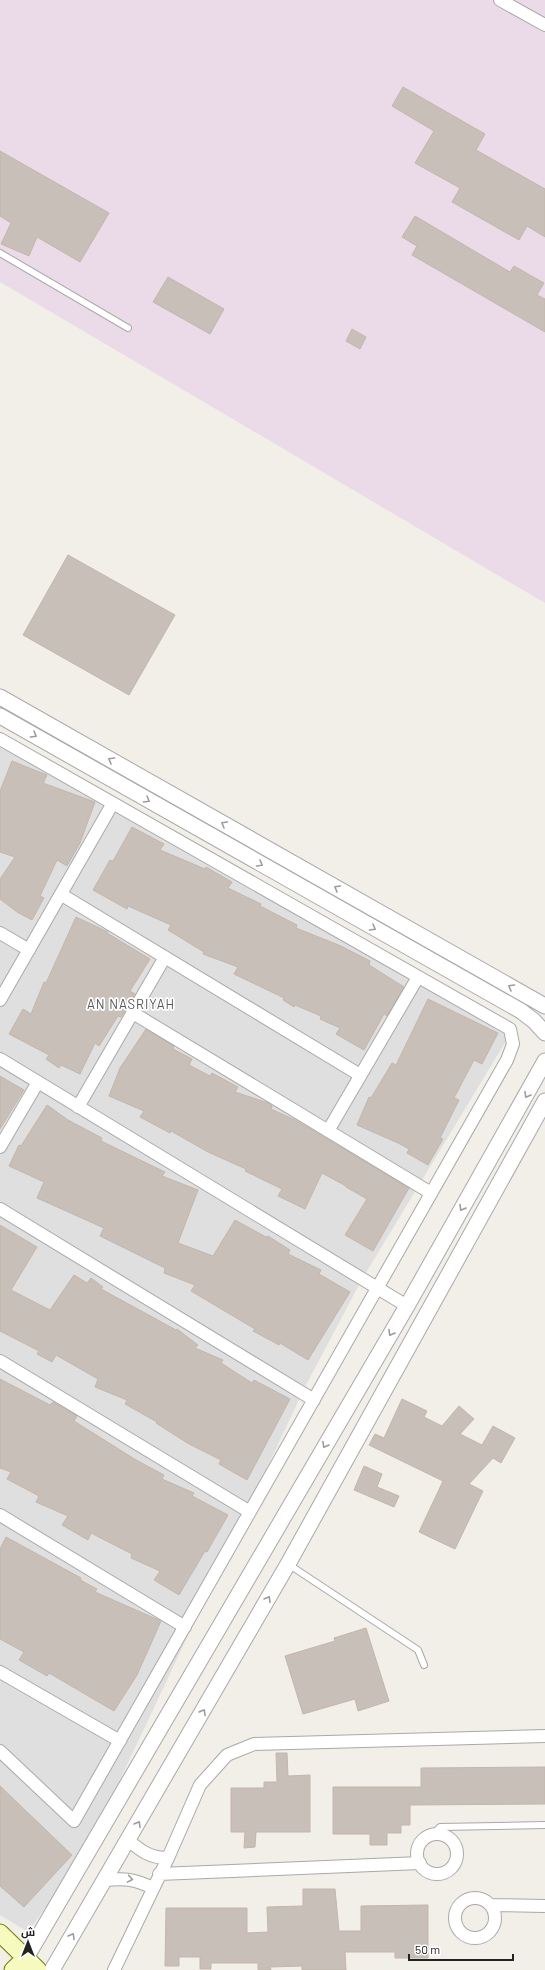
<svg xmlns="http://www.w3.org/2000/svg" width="545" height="1970" viewBox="0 0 545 1970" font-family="Barlow,Cairo,sans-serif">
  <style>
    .residential { fill: #e0dfdf }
    .railway { fill: #ebdbe8 }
    .building { fill: #c7bfb8; stroke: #c4b6ab }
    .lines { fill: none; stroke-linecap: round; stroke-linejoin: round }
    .service-casing { stroke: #a9a9a9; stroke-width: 8 }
    .minor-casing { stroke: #a9a9a9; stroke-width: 14 }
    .tertiary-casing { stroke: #a9a9a9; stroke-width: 17 }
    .secondary-casing { stroke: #707d05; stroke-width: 19 }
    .service { stroke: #fff; stroke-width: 6 }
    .minor { stroke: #fff; stroke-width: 12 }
    .tertiary { stroke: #fff; stroke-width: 15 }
    .secondary { stroke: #f7fabf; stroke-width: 17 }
    .oneway { stroke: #9c9c9c }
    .labels { text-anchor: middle; stroke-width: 3.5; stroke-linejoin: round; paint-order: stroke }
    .neighbourhood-label { font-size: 13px; letter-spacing: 1px; fill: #555; stroke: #fff }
  </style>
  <rect width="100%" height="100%" fill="#f2efe9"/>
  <path class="residential" d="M0 745 112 807 509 1036 361 1281 305 1387 86 1852 28 1932 0 1915Z"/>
  <path class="railway" d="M0 0H545V603L0 282Z"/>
  <path class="building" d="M403 87 485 134 476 150 545 189V237L527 226 519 240 452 202 460 188 415 163 434 131 392 106Z
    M0 151 109 213 80 262 37 237 29 256 1 244 11 223 0 216Z
    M415 216 510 272 514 266 544 283 537 295 545 299V332L412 255 417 246 402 237Z
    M168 277 224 309 210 334 153 302Z
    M352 329 366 337 360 349 346 341Z
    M68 555 175 615 129 695 23 635Z
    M12 761 47 775 43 783 95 802 80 843 67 866 57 860 40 896 44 898 32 920 17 912 0 899V879L15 857 0 852V791Z
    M132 827 164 844 160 850 205 869 206 867 232 882 228 888 261 904 260 906 297 925 296 928 341 946 370 961 369 965 404 987 387 1016 384 1014 364 1050 336 1034 340 1028 320 1019 321 1016 295 1005 294 1007 283 1000 284 998 234 974 238 967 203 954 204 952 168 930 171 925 128 906 127 909 93 890 110 860 113 861Z
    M76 917 108 932 107 933 150 959 130 991 135 994 121 1017 118 1016 99 1046 95 1043 80 1074 61 1065 59 1068 46 1059 49 1055 9 1034 23 1009 31 1014 44 982 46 983Z
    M428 999 498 1033 482 1064 474 1060 454 1098 459 1100 440 1138 443 1139 428 1165 407 1153 409 1149 398 1143 357 1125 369 1097 371 1098 392 1063 396 1065Z
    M146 1029 174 1046 173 1049 192 1059 189 1065 210 1076 212 1073 238 1087 235 1092 268 1103 272 1106 271 1109 295 1120 409 1188 373 1251 345 1235 367 1199 346 1187V1186L322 1173 305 1209 278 1196 282 1189 245 1171 246 1169 208 1152 171 1131 170 1133 140 1117 144 1111 109 1096 120 1068Z
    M0 1076 24 1090 0 1129Z
    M47 1105 68 1120 102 1138 101 1141 165 1172 162 1176 198 1190 178 1243 213 1256 235 1220 266 1237 268 1236 290 1250 288 1254 321 1270 319 1274 350 1292 308 1360 280 1343 279 1345 253 1331 255 1329 191 1291 195 1285 164 1273 165 1268 100 1236 104 1228 37 1198 44 1182 9 1166 19 1145 21 1146Z
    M0 1225 37 1247 11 1290 50 1310 74 1275 87 1283 91 1278 103 1287 101 1289 176 1330 177 1329 198 1345 195 1348 223 1360 221 1363 252 1383 254 1380 290 1399 247 1480 219 1464 221 1460 189 1444 156 1423 157 1422 125 1404 127 1400 95 1387 98 1379 56 1355 52 1362 37 1354 39 1351 0 1331Z
    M0 1379 50 1405 53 1402 77 1416 74 1421 136 1460 164 1475 162 1479 194 1493 192 1496 228 1515 207 1552 205 1551 179 1595 154 1580 160 1571 131 1558 132 1554 91 1533 88 1540 62 1525 68 1516 36 1502 39 1496 7 1479 11 1472 0 1468Z
    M402 1399 427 1411 424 1417 442 1426 459 1406 474 1419 460 1434 482 1445 493 1426 515 1438 501 1463 493 1458 469 1484 483 1491 455 1549 419 1532 443 1481 369 1445 375 1434 384 1438Z
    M364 1466 382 1474 377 1487 399 1496 394 1507 354 1490Z
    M6 1537 81 1578 80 1580 97 1589 95 1592 161 1621 137 1675 114 1711 49 1673 47 1676 19 1660 24 1652 0 1639V1549Z
    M366 1628 389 1701 358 1711 355 1699 303 1714 285 1656 335 1641 334 1638Z
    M276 1753H287L288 1776 310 1775V1832H256L255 1847 244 1848 245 1832H231V1788H264V1782H277Z
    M545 1767V1804L410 1805V1825H401V1833H387V1845H370V1834H333V1787H421V1768Z
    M0 1786 72 1855 24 1907 0 1886Z
    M303 1889H335L339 1931H361V1906L428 1905V1958H395V1952H345L346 1970H302V1966L270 1967 271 1970H258V1963H211V1969H200V1957H179V1966H165L166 1908H247V1933L268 1932 267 1907 303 1906Z"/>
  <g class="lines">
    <defs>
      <path id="service" d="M0 253 128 328
        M288 1564 418 1650 424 1665
        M433 1834 440 1827 545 1825"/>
      <path id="minor" d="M500 0 545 25
        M0 739 510 1029 513 1044 507 1060 74 1821 0 1751
        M62 895 360 1075
        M0 933 29 950
        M0 1000 113 803
        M133 1013 431 1193
        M0 1059 407 1306
        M78 1107 165 957
        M328 1131 418 977
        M0 1147 38 1082
        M0 1209 314 1400
        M0 1361 250 1512
        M0 1515 185 1627
        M0 1672 120 1741
        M417 1854a20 20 0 1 1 40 0a20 20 0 1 1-40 0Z
        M128 1840C141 1851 150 1858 168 1858
        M159 1874 420 1863
        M105 1880C125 1878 134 1879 153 1888
        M455 1918a20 20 0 1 1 40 0a20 20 0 1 1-40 0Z
        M492 1905 545 1906
        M114 1970 168 1858 200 1785 227 1755 254 1744 545 1736"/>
      <path id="tertiary" d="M0 697 545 1006
        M0 716 521 1011 534 1021 545 1033
        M26 1958 407 1306 545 1061
        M52 1970 288 1564 545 1101"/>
      <path id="secondary" d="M0 1933 38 1970
        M13 1970 26 1958"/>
    </defs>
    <use href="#service" class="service-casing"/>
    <use href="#minor" class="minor-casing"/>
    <use href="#tertiary" class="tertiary-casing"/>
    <use href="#secondary" class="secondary-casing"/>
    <use href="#service" class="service"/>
    <use href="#minor" class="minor"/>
    <use href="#tertiary" class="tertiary"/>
    <use href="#secondary" class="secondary"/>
  </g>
  <defs><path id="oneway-chevron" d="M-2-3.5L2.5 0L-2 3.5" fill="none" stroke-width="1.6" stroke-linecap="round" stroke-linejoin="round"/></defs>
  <g class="oneway">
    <use href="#oneway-chevron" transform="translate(34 735) rotate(30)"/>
    <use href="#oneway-chevron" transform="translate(111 760) rotate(-150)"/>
    <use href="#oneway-chevron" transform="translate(147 800) rotate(30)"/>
    <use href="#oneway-chevron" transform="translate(224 824) rotate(-150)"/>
    <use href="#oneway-chevron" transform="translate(260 864) rotate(30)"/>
    <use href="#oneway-chevron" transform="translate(337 888) rotate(-150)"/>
    <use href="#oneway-chevron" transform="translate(373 928) rotate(30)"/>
    <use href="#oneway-chevron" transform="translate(511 987) rotate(-150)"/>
    <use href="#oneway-chevron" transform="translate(527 1095) rotate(120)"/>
    <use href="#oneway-chevron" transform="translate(462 1208) rotate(120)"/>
    <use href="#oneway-chevron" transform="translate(391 1333) rotate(120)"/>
    <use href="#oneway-chevron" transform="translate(325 1445) rotate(120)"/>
    <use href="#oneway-chevron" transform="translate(268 1599) rotate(-60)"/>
    <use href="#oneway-chevron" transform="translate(203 1712) rotate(-60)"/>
    <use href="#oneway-chevron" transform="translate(138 1824) rotate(-60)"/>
    <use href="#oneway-chevron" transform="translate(130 1879) rotate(10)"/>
    <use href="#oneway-chevron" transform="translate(72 1936) rotate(-60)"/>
  </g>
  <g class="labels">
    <g class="neighbourhood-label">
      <text x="131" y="1009">AN NASRIYAH</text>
    </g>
  </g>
  <g transform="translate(28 1942)" stroke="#ffffff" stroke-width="3" paint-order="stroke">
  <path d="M0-3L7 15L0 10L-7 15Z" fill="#222222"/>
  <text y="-6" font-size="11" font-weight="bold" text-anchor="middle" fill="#222222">ش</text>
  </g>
  <path d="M409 1954v6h104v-6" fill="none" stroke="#222222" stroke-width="2"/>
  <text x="415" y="1954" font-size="12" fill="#222222" stroke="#ffffff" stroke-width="3" paint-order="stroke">50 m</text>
</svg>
